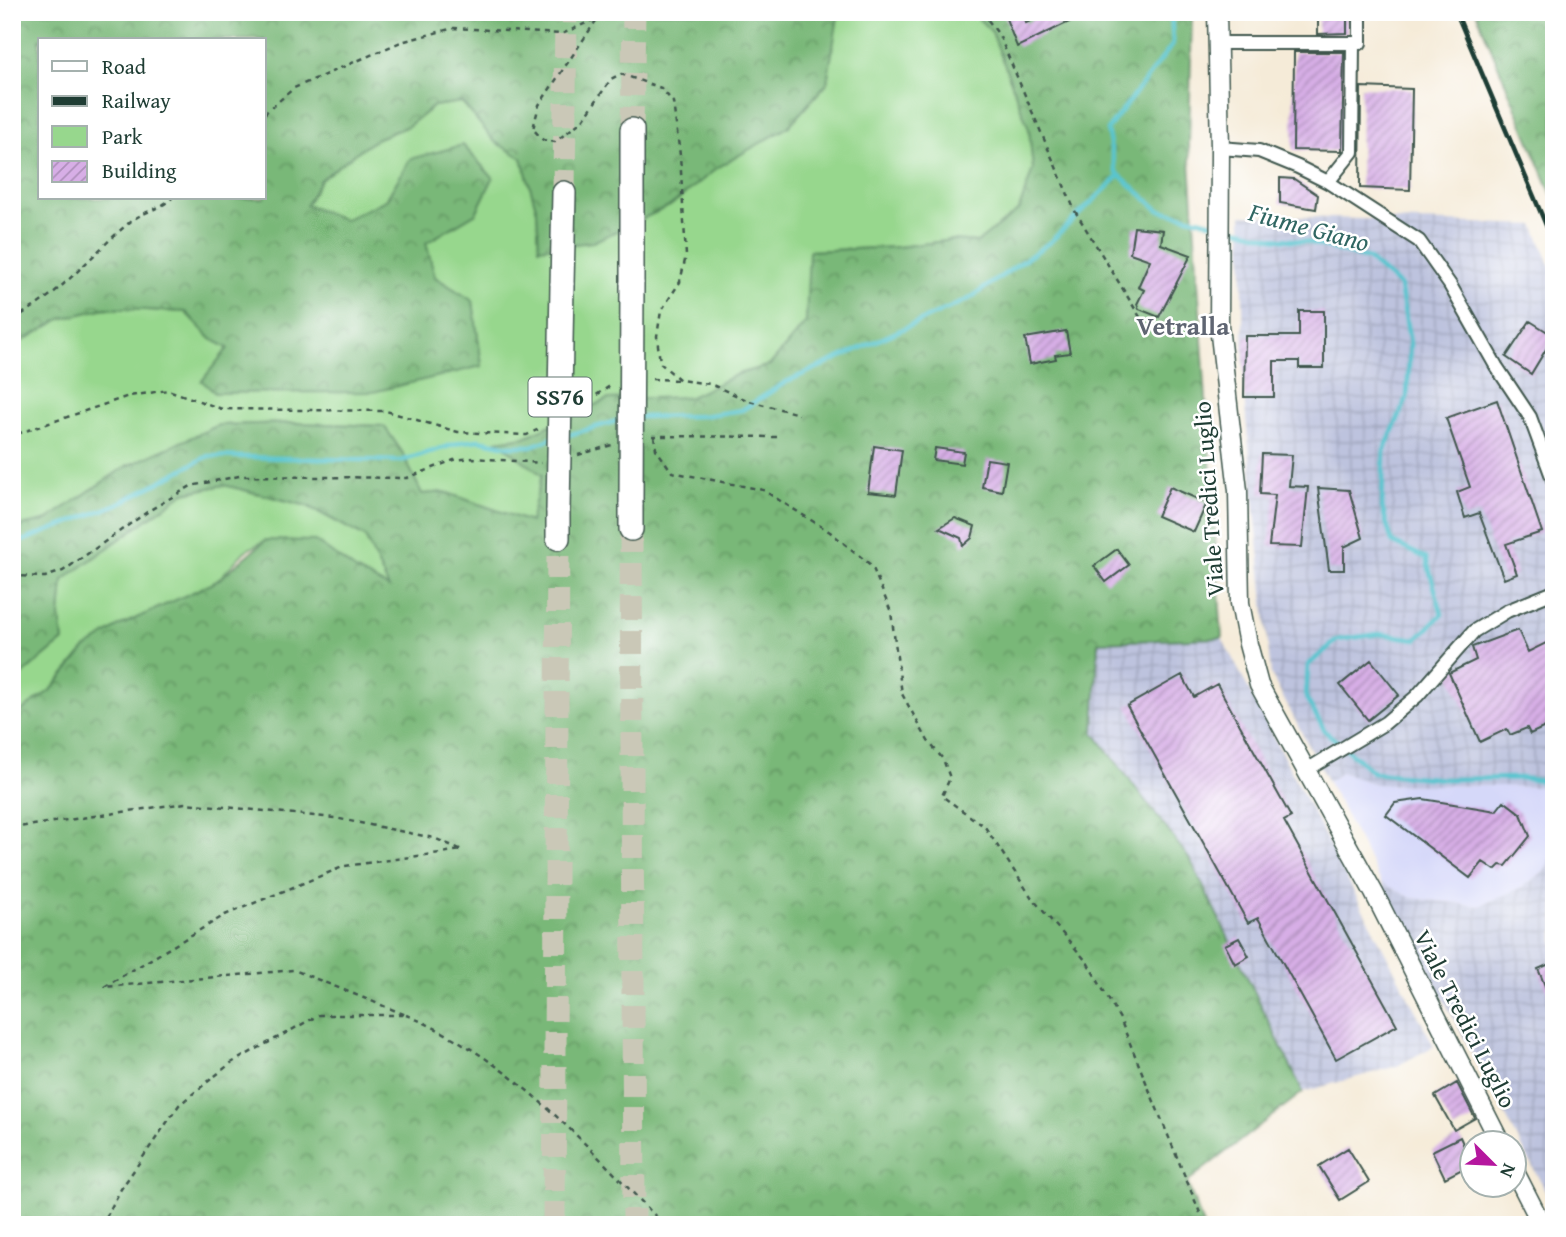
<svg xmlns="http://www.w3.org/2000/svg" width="1566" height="1237" viewBox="0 0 1566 1237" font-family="'Gentium Book Plus',serif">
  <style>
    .built { fill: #d5d8f9 }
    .industrial { fill: url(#industrial-grid) }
    .green { fill: #97d78d; stroke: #5b8a60; stroke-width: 2 }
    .forest { fill: url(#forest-crowns); stroke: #4c7a56; stroke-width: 2; fill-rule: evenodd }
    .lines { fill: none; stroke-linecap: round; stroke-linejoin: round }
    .stream { stroke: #58c5cf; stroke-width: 4.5 }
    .building { fill: url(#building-hatch) }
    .highway-tunnel { stroke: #cac8b7; stroke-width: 23; stroke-dasharray: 23 11; stroke-linecap: butt }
    .street-casing { stroke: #3f574d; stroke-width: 16 }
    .secondary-casing { stroke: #3f574d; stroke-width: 21 }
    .highway-casing { stroke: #3f574d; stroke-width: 26 }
    .path { stroke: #3f574d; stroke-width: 2.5; stroke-dasharray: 5 5; stroke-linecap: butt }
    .street { stroke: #fff; stroke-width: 12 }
    .secondary { stroke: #fff; stroke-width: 18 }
    .highway { stroke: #fff; stroke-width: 23 }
    .rail { stroke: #1f3d34; stroke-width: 4.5 }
    .highway-bridge-casing { stroke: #3f574d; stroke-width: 26; stroke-linecap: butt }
    .highway-bridge { stroke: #fff; stroke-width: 23 }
    .labels { text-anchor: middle; stroke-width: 5; stroke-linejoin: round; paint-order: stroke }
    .shield { fill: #fff; stroke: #627771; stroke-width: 2 }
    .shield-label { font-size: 23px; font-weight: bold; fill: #1f3d34 }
    .street-label { font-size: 24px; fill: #1f3d34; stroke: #fff }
    .water-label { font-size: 26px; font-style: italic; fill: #306662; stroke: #fff }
    .neighbourhood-label { font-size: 26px; font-weight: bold; fill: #5f6572; stroke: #fff }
  </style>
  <defs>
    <pattern id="industrial-grid" width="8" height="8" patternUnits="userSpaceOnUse" patternTransform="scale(1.75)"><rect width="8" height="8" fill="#bdc3de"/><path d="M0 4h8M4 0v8" fill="none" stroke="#a2a8bf"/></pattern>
    <pattern id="forest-crowns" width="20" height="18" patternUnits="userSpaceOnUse" patternTransform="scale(1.75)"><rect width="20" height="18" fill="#79b878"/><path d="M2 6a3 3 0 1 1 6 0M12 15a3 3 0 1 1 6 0" fill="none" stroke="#639763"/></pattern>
    <pattern id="building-hatch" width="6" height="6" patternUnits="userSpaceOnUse" patternTransform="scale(1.75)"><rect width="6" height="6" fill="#d7aee6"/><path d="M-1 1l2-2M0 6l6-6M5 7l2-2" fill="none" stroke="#ae8fbb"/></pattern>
  </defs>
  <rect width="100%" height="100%" fill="#fff"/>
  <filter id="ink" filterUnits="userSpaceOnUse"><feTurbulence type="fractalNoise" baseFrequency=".0143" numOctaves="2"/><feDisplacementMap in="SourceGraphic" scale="14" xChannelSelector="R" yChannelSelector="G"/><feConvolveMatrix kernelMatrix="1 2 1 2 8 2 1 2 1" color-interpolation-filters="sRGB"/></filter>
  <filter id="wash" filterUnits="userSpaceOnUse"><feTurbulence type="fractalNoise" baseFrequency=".00686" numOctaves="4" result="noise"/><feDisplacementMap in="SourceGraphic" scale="28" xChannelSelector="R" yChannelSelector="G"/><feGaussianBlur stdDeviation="1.57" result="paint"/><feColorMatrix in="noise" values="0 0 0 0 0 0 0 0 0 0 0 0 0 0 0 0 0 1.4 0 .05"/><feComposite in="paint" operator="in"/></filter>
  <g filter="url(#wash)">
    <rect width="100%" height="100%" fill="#f5ebd8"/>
    <path class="built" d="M1341 772 1376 784 1554 787V846L1546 870 1521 888 1479 906 1411 898 1381 882 1328 782Z"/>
    <path class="industrial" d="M1242 215 1534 225 1554 274V787L1376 784 1341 772 1328 782 1271 675 1244 397Z
      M1222 638 1434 1046 1397 1066 1303 1092 1191 861 1094 733 1098 642Z
      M1554 846V1207L1381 882 1411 898 1479 906 1521 888 1546 870Z"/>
    <path class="green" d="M838 12H972L992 32 1029 129 1033 169 1019 210 978 242 952 240 898 247 810 251 806 322 770 365 738 374 690 398 608 399 525 437 498 441 542 475 530 522 445 492 422 494 402 452 384 426 298 423 219 425 125 467 45 521 12 528V347L61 319 105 308 185 312 211 339 228 348 202 381 482 366 473 301 435 277 426 243 476 213 493 178 463 145 410 159 386 200 344 220 306 205 320 180 354 154 378 138 408 126 434 106 462 102 495 141 522 157 537 211 539 248 670 206 717 168 788 127 827 83Z
      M224 485 307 506 365 537 390 589 357 571 266 540 245 551 217 581 117 627 85 649 52 689 12 718V683L63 641 60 616 63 580 184 493Z"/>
    <path class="forest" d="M12 12H838V17L827 83 788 127 717 168 670 206 593 242 539 248 537 211 522 158 495 142 462 102 434 106 408 126 378 138 354 154 320 180 306 205 344 220 386 200 410 159 463 145 493 178 476 213 426 243 435 277 473 301 482 366 373 392 215 393 202 381 228 348 211 339 186 312 105 308 61 319 12 347ZM40 40H264V198H40Z
      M972 12H1192L1189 146 1222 638 1098 642 1094 733 1191 861 1303 1092 1187 1182 1203 1225H12V718L52 689 85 649 117 627 217 581 266 540 315 541 357 571 389 588 365 537 308 506 224 485 184 493 63 580 60 616 63 641 12 683V528L45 521 125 467 219 425 298 423 384 426 402 452 422 494 445 492 530 522 542 475 497 441 525 437 608 399 690 397 738 374 770 365 806 322 809 251 898 247 952 240 978 242 1019 210 1033 169 1029 129 992 32Z
      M1476 12H1546L1554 28V200Z"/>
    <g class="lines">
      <path class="stream" d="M1171 12 1173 44 1107 130 1116 172 1159 210 1214 223
        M1225 226 1273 238 1308 242 1368 259 1400 286 1410 343 1407 398 1384 451 1382 507 1392 542 1426 558 1442 614 1417 639 1379 634 1337 640 1308 665 1306 698 1325 731 1374 773 1445 779 1520 778 1554 782
        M639 417 702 416 742 410 786 382 969 299 1050 242 1119 176
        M565 436 624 419
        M12 545 118 504 208 456 401 461 462 442 479 440 508 446H531L553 438"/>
    </g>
    <g id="blocks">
      <path class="building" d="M1013 12H1021L1026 23 1047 12H1090L1017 47 1005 16Z
        M1318 12H1347V33L1318 34Z
        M1294 52H1344L1342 151 1293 150Z
        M1361 87 1412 89 1410 190 1360 188Z
        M1280 178 1294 179 1318 195 1316 209 1280 203Z
        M1134 227 1163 230 1161 244 1191 255 1159 317 1139 309 1137 304 1144 290 1138 287 1150 260 1130 253Z
        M1299 311H1324V368H1299V361H1274V397H1244L1245 336H1299Z
        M1530 321 1554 336 1531 374 1506 357Z
        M1066 331 1070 353 1055 355 1056 359 1030 364 1025 338Z
        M1497 400 1542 532 1506 544 1517 574 1504 579 1479 513 1465 518 1457 492 1470 487 1446 418Z
        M874 446 902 450 896 495 868 492Z
        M935 448 964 452 962 464 933 460Z
        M1262 454 1292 455 1289 486 1308 487 1302 547 1269 546 1275 495 1260 494Z
        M987 459 1007 462 1002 491 982 487Z
        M1170 487 1207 503 1194 532 1157 516Z
        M1318 488 1349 490 1363 538 1344 547V570H1329Z
        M955 518 975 526 972 538 963 546 961 538 939 528Z
        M1117 549 1129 565 1106 582 1094 566Z
        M1518 630 1528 652 1554 639V723L1530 734 1527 728 1510 735 1507 729 1480 742 1449 673 1476 660 1472 647Z
        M1371 660 1399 695 1368 720 1340 685Z
        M1182 675 1194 697 1217 684 1291 817 1284 821 1397 1025 1336 1059 1258 918 1248 923 1127 706Z
        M1423 799 1496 811 1504 801 1521 814 1530 836 1506 866 1500 865 1495 870 1483 862 1470 878 1386 815 1395 803Z
        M1239 938 1249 956 1235 964 1225 945Z
        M1554 962V1005H1553L1538 969Z
        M1457 1083 1475 1118 1454 1130 1435 1096Z
        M1460 1137 1472 1164 1445 1178 1432 1151Z
        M1348 1148 1369 1182 1340 1200 1319 1166Z"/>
    </g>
  </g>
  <g filter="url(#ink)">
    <use href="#blocks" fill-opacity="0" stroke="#3f574d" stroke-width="2"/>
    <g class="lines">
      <path class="highway-tunnel" d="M632 130 634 12
        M564 193 566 12
        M631 529 634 1225
        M554 1225 558 538"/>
      <defs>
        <path id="street" d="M1218 43H1360V12
          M1220 148 1259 151 1298 167 1328 182 1419 241 1450 285 1496 366 1530 417 1554 482
          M1328 182 1352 152 1353 43
          M1305 771 1385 723 1417 696 1474 631 1507 611 1554 592"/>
        <path id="secondary" d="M1217 12 1220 148 1219 326 1238 491 1240 603 1248 644 1259 685 1374 893 1500 1142
          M1514 1170 1542 1225"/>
        <path id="highway" d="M632 284V130
          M562 285 564 193
          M631 529V503
          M558 538V510"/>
      </defs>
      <use href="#street" class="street-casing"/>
      <use href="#secondary" class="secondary-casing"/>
      <use href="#highway" class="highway-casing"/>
      <path class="path" d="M602 12 539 105 533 129 543 140 555 142 583 120 611 79 621 74 661 88 673 102 680 155 686 256 680 282 661 311 657 336 660 363 680 380 710 384 749 401 799 414
        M982 12 999 35 1075 211 1140 317
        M264 114 294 88 401 42 454 28 562 34 593 20
        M12 319C60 297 90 255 130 222 144 211 159 210 172 198
        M652 379 680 380
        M580 406 613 384
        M12 423 20 433 129 396 168 390 222 409 386 411 458 432 527 435 541 428
        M652 436 781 437
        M654 436 656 449 672 472 763 490 830 532 872 566 891 612 902 694 928 741 943 759 950 778 942 796 985 827 1032 898 1087 962 1120 1019 1205 1225
        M578 455 612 445
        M12 576 45 577 63 571 150 510 191 486 239 476 407 478 454 460 474 458 541 463
        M12 828 185 803 335 818 434 838 462 850 345 866 225 915 104 987 294 970 406 1015H319L231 1063 179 1105 121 1189 102 1225
        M406 1015C509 1056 588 1147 664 1225"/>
      <use href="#street" class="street"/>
      <use href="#secondary" class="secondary"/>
      <use href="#highway" class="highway"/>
      <path class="rail" d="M1456 12 1554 244"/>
      <defs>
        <path id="highway-bridge" d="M631 503 632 284
          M558 510 562 285"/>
      </defs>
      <use href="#highway-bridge" class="highway-bridge-casing"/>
      <use href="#highway-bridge" class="highway-bridge"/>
    </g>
  </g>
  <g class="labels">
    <rect class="shield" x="528.5" y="377.5" width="63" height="39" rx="5"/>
    <g class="shield-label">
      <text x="560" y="405">SS76</text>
    </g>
    <g class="street-label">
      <text transform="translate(1209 499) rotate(-94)" y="8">Viale Tredici Luglio</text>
      <text transform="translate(1465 1019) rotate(63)" y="8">Viale Tredici Luglio</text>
    </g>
    <g class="water-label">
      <text transform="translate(1309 227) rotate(15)" y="9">Fiume Giano</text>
    </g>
    <g class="neighbourhood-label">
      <text x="1183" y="335">Vetralla</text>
    </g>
  </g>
  <rect width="1566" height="1237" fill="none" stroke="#fff" stroke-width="42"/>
  <rect x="38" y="38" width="228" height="161" fill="#ffffff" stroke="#a5b1ae" stroke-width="2"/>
  <rect x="52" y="61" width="35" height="10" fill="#ffffff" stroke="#a5b1ae" stroke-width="2"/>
  <text x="102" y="74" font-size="21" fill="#1f3d34">Road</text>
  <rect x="52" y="96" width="35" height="10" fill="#1f3d34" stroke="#a5b1ae" stroke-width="2"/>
  <text x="102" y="108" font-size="21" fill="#1f3d34">Railway</text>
  <rect x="52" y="126" width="35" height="21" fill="#97d78d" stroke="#a5b1ae" stroke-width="2"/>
  <text x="102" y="144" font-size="21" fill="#1f3d34">Park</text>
  <rect x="52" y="161" width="35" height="21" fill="url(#building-hatch)" stroke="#a5b1ae" stroke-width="2"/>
  <text x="102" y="178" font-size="21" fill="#1f3d34">Building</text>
  <g transform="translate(1493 1164) rotate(114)"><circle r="33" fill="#ffffff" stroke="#a5b1ae" stroke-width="2"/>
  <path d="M0-5L12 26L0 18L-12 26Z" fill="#b5179e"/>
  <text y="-10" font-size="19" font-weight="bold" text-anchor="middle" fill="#1f3d34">N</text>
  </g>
</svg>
